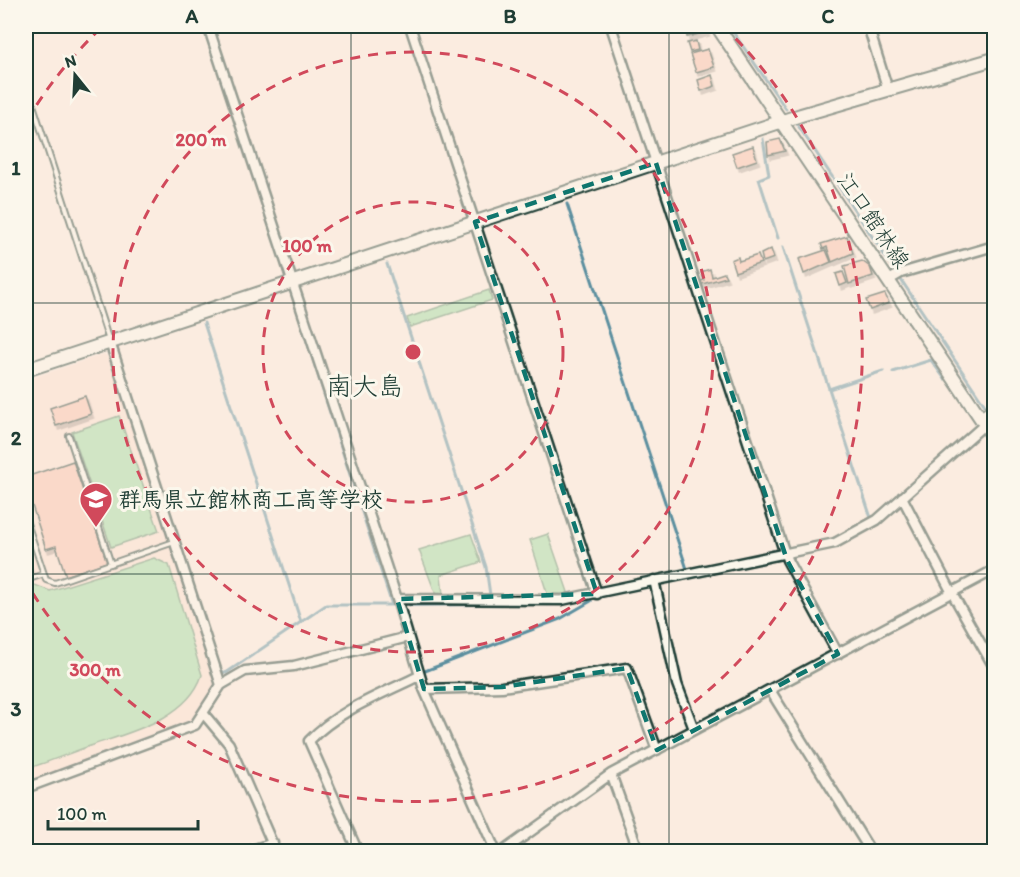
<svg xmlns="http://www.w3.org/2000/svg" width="1020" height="877" viewBox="0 0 1020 877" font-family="Itim,'Klee One',sans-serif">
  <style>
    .built { fill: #fadfd1 }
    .green { fill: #9edca4; stroke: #5e8c6c; stroke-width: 1.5 }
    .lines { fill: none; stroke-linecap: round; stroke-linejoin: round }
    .stream { stroke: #5c8f9f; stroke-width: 3 }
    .building { fill: #f9c1ae; stroke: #1f3d34; stroke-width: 1.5; filter: url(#shadow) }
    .lane-casing { stroke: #1f3d34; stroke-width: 8 }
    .street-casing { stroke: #1f3d34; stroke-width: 13 }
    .secondary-casing { stroke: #1f3d34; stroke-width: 16 }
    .lane { stroke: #fbf7ec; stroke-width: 4 }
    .street { stroke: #fbf7ec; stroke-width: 8 }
    .secondary { stroke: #fbf7ec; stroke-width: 12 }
    .marked { fill: none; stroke: #0f766e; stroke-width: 4.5; stroke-dasharray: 12 8; stroke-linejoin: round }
    .grid { fill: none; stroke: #1f3d34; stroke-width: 1.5; stroke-opacity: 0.55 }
    .ring { fill: none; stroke: #d1495b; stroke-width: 3; stroke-dasharray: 10 8 }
    .labels { text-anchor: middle; stroke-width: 6; stroke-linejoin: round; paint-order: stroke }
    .street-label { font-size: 22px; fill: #1f3d34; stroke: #fbf7ec }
    .poi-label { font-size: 22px; font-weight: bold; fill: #1f3d34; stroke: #fbf7ec; text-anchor: start }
    .quarter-label { font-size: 26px; fill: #1f3d34; stroke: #fbf7ec }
    .centre { fill: #d1495b; stroke: #fbf7ec; stroke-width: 3 }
    .ring-label { font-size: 18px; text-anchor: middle; font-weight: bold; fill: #d1495b; stroke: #fbf7ec; stroke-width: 6; stroke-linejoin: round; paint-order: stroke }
    .neatline { fill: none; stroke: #1f3d34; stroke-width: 2 }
    .grid-label { font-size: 20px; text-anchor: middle; font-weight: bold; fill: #1f3d34 }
  </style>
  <defs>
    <filter id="shadow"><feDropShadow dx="2.5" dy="4" stdDeviation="0" flood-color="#0004"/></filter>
  </defs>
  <rect width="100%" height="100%" fill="#fbece0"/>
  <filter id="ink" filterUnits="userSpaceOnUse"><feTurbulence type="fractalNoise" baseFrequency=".0167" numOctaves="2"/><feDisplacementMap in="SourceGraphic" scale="12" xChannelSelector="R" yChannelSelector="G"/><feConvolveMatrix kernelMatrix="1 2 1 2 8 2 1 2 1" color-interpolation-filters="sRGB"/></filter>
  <g filter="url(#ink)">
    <path class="built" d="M104 354 108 357 216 676 215 684 190 721 159 735 26 784V380Z"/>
    <path class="green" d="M489 290 492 300 410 327 407 318Z
      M119 416 159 531 111 547 72 432Z
      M471 534 481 562 441 575 443 595H436L419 550Z
      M548 534 569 595 548 596 530 540Z
      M154 558 169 565 202 675C187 720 127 733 87 747 67 754 46 763 26 769V588L35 585 50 591Z"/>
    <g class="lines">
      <path class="stream" d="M729 26 786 109
        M797 124 986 407
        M763 139 769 175 759 179 778 238
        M567 204 687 569
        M783 247 871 518
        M387 264 486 567 490 595
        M204 323 301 622
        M893 372 931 360 945 379
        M829 389 883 371
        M992 416 994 420
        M548 457 591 590
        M564 603 637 588
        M410 605 540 604
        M220 670 226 673 326 605H392L292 295
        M425 671 560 619 591 601"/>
    </g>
    <path class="building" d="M684 26H705L707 32 687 37Z
      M696 41 698 50 690 52 687 43Z
      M708 49 714 67 696 72 690 54Z
      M712 75 715 86 701 91 698 80Z
      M780 139 785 151 768 155 767 142Z
      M753 146 757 160 737 167 732 153Z
      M847 236 853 253 832 262 827 247 823 249 821 244Z
      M771 249 774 258 763 262 761 254Z
      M826 250 831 262 804 274 799 259Z
      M758 255 761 263 735 272 731 260 738 257 739 261Z
      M862 261 870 267 873 276 849 284 844 266Z
      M710 269 712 277 724 273 726 277 699 285 698 282 704 280 701 272Z
      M843 272 847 283 840 286 836 274Z
      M885 294 889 303 870 310 866 300Z
      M85 396 91 414 56 426 50 408Z
      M73 461 107 562 66 576 56 546 46 549 26 487V477Z
      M26 551 31 569 26 571Z
      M26 551 31 569 26 571Z"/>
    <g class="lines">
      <defs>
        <path id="lane" d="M26 83 109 341
          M69 436 111 564
          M26 520 46 580 55 583 174 542
          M26 580 44 574"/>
        <path id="street" d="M208 26 397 599 424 689 496 852
          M410 26 597 594
          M611 26 787 560 838 654
          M868 26 888 90
          M889 280 901 273 994 246
          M110 342 221 685
          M981 417 994 407
          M902 497 952 593 994 667
          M654 580 677 684 694 729
          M397 599 562 600 835 543 877 520 985 424
          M424 689 502 687 627 668 657 750
          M770 690 871 852
          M203 713 229 744 276 852
          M611 774 639 852
          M26 788 195 725 221 685 245 671 294 666 408 637
          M246 852 273 843
          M358 852 309 741C337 711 382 694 419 676
          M502 852 611 774 994 570"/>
        <path id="secondary" d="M717 26 994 438
          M26 370 801 115 994 59"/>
      </defs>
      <use href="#lane" class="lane-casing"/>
      <use href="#street" class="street-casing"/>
      <use href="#secondary" class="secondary-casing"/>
      <use href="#lane" class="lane"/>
      <use href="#street" class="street"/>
      <use href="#secondary" class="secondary"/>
    </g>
  </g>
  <path d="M0 0H1020V877H0ZM656 163 787 560 838 654 657 750 627 668 502 687 424 689 397 599 597 594 475 222Z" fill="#fbece0" fill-opacity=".55" fill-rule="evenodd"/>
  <path class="marked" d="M656 163 787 560 838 654 657 750 627 668 502 687 424 689 397 599 597 594 475 222Z"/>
  <path class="grid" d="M351 26V852M669 26V852M26 303H994M26 574H994"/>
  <g class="ring">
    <circle cx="413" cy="352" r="150"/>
    <circle cx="413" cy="352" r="300"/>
    <path d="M27 120A450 450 0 0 1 103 26M723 26A450 450 0 1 1 27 584"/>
  </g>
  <defs>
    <symbol id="school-pin" viewBox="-11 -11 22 30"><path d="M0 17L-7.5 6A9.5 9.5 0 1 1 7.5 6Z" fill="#d1495b" stroke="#fbf7ec"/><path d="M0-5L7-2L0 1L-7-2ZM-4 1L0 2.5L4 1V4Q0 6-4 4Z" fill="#fff"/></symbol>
  </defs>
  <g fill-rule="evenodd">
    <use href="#school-pin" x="77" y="480" width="38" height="52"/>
  </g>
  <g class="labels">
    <g class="street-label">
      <text transform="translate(874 220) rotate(56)" y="8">江口館林線</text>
    </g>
    <g class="poi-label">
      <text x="119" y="507">群馬県立館林商工高等学校</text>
    </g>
    <g class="quarter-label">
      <text x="365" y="395">南大島</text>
    </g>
  </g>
  <circle cx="413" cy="352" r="9" class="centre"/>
  <g class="ring-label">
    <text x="201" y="146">200 m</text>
    <text x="307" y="252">100 m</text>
    <text x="95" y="676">300 m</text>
  </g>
  <rect width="1020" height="877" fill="none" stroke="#fbf7ec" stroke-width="66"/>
  <g transform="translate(75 75) rotate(342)" stroke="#fbf7ec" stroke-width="4.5" paint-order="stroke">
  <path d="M0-4.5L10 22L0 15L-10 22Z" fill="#1f3d34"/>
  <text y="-9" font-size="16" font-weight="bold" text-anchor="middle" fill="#1f3d34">N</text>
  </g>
  <path d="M48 820v9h150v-9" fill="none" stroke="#1f3d34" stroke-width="3"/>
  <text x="57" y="820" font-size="18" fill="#1f3d34" stroke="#fbf7ec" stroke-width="4.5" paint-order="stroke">100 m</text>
  <rect x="33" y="33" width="954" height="811" class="neatline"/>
  <g class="grid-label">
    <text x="192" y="23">A</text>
    <text x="510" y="23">B</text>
    <text x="828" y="23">C</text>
    <text x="16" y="175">1</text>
    <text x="16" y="445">2</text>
    <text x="16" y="716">3</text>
  </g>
</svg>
